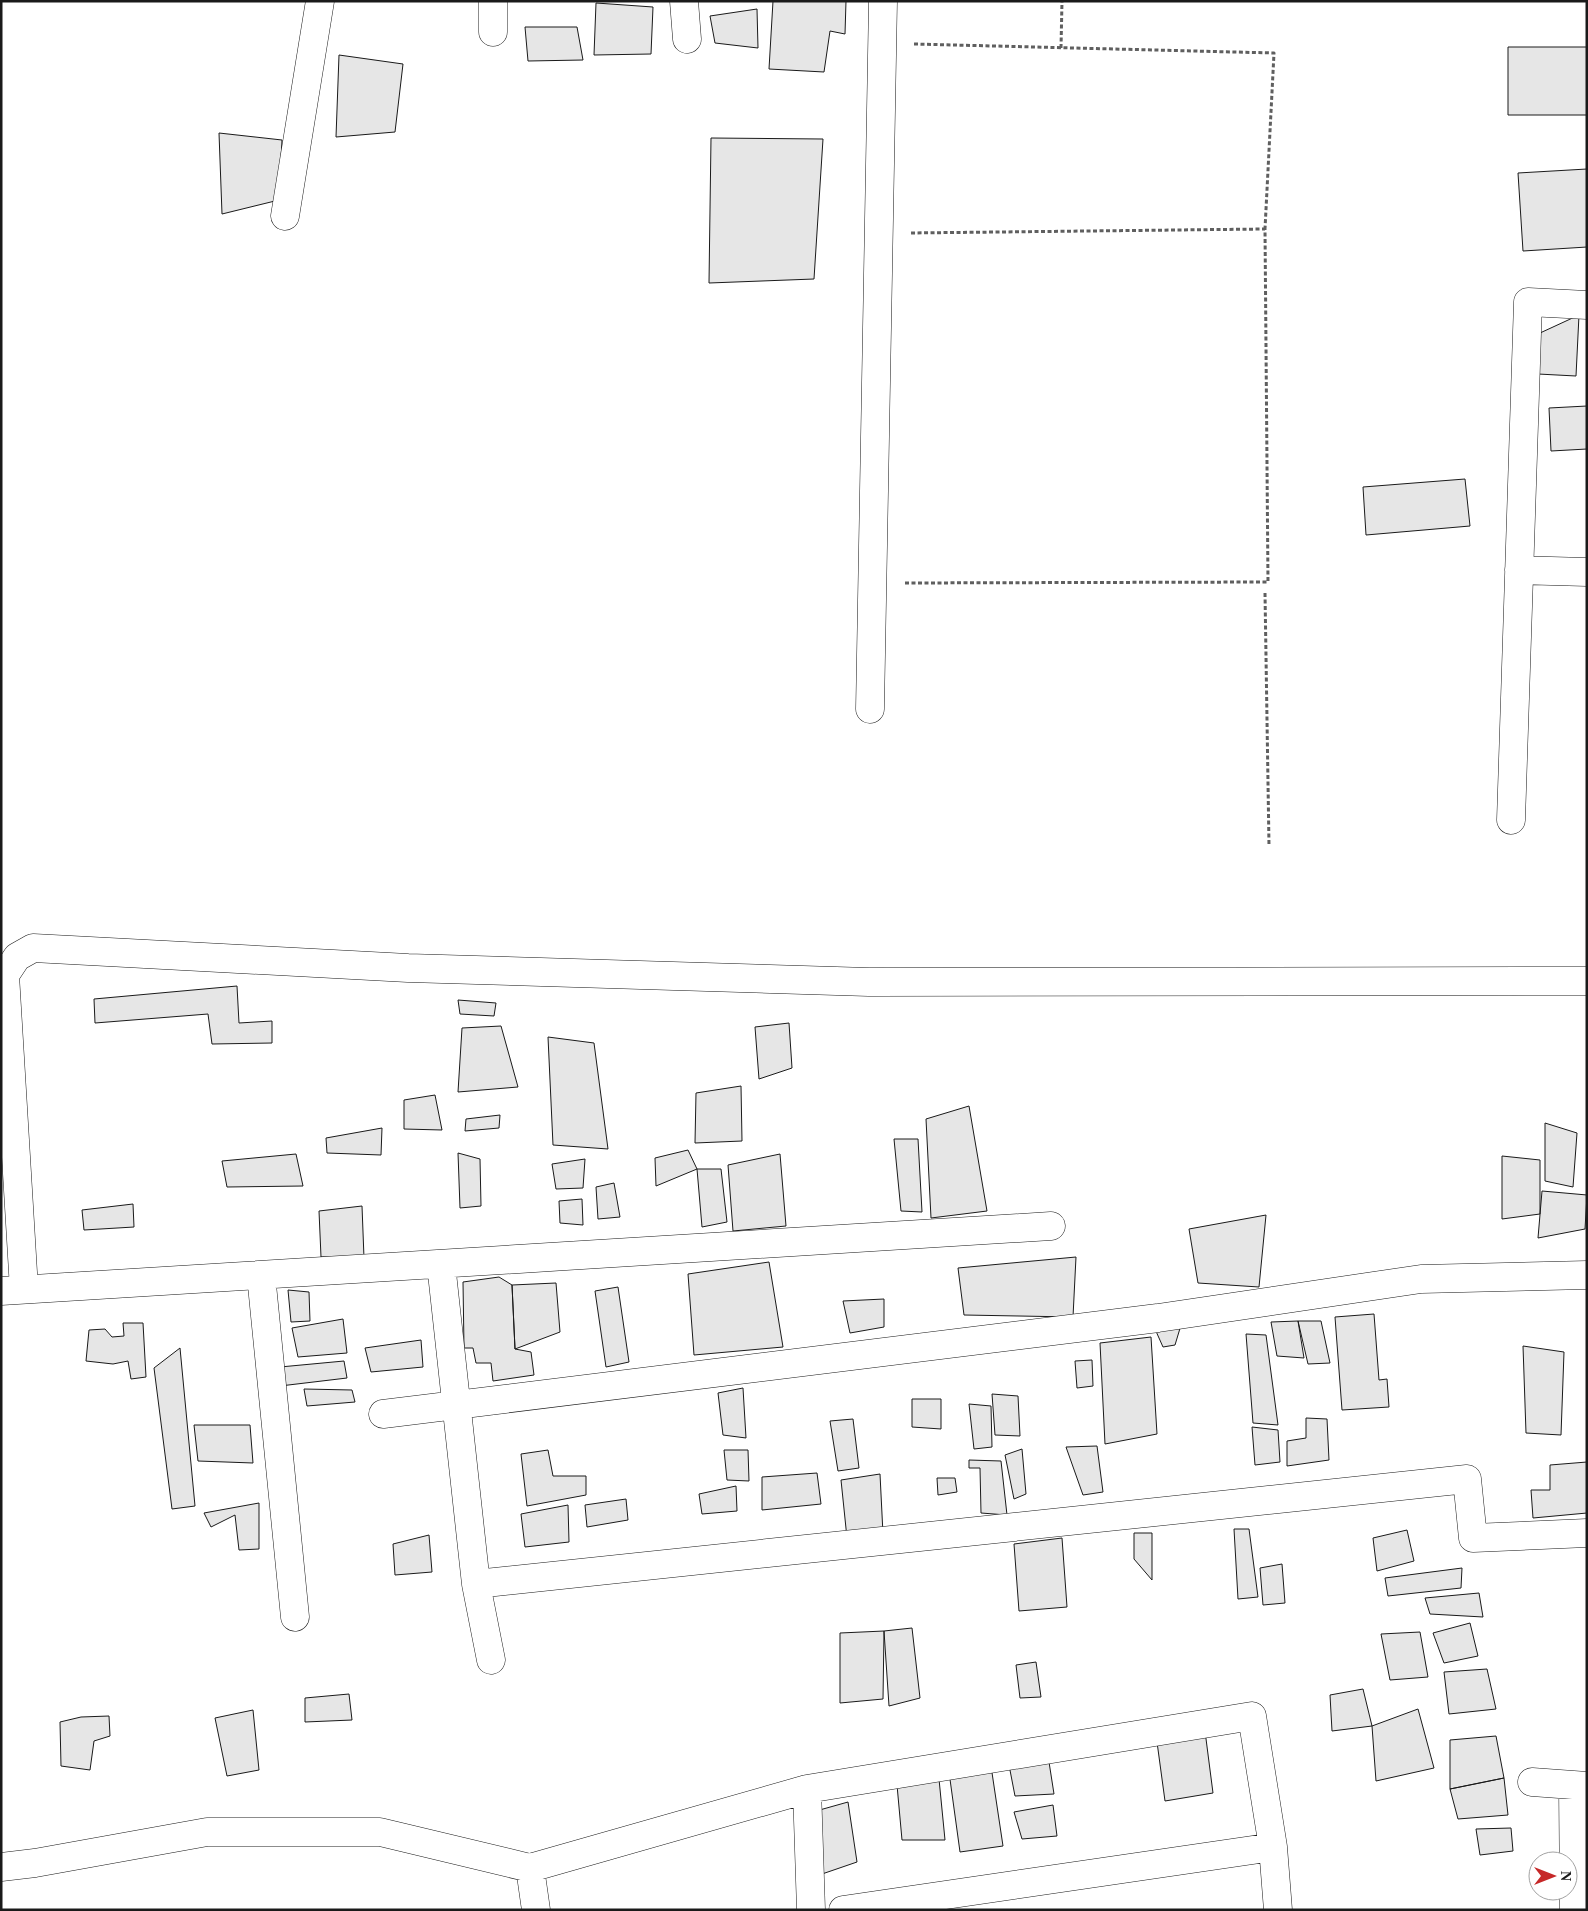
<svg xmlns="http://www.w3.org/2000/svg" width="1588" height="1911" viewBox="0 0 1588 1911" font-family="Georgia,serif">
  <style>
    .building { fill: #e6e6e6; stroke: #1a1a1a }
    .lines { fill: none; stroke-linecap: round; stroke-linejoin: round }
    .minor-casing { stroke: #1a1a1a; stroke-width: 29 }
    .path { stroke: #5f5f5f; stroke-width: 3; stroke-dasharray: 4 2.5; stroke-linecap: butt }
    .minor { stroke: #fff; stroke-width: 28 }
  </style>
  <rect width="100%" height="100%" fill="#fff"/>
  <path class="building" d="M773 1H846L845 34 830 31 824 72 769 69Z
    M596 3 653 7 651 54 594 55Z
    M757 9 758 48 715 43 710 16Z
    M525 27H577L583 60 528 61Z
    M1508 47H1587V115H1508Z
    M339 55 403 64 395 132 336 137Z
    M219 133 282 140 279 200 222 214Z
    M711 138 823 139 814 279 709 283Z
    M1587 169V247L1523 251 1518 173Z
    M1579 315 1576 376 1538 374 1540 333Z
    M1587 406V449L1551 451 1549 408Z
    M1465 479 1470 526 1366 535 1363 487Z
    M237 986 239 1023 272 1021V1043L212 1044 208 1014 95 1023 94 999Z
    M458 1000 496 1003 494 1016 460 1014Z
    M789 1023 792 1068 759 1079 755 1027Z
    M501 1026 518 1087 458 1092 462 1028Z
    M548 1037 594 1043 608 1149 553 1145Z
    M741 1086 742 1141 695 1143 696 1093Z
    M435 1095 442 1130 404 1129V1100Z
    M969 1106 987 1211 931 1218 926 1119Z
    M500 1115 499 1128 465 1131 466 1119Z
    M1545 1123 1577 1133 1573 1187 1545 1181Z
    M382 1128 381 1155 327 1153 326 1138Z
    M894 1139H918L922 1212 901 1211Z
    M688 1150 697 1169 656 1186 655 1158Z
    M458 1153 480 1159 481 1206 460 1208Z
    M296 1154 303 1186 227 1187 222 1161Z
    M780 1154 786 1226 733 1231 728 1165Z
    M1502 1156 1540 1160V1214L1502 1219Z
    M585 1159 583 1188 556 1189 552 1164Z
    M697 1169H721L727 1222 702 1227Z
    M614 1183 620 1217 598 1219 596 1187Z
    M1542 1191 1587 1195 1585 1229 1538 1238Z
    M582 1199 583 1225 560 1223 559 1201Z
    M133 1204 134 1227 84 1230 82 1210Z
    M362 1206 364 1258 321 1257 319 1211Z
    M1266 1215 1259 1287 1198 1283 1189 1229Z
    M1076 1257 1073 1317 964 1315 958 1268Z
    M769 1262 783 1347 694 1355 688 1274Z
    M499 1277 512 1285 515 1349 531 1352 534 1375 493 1381 491 1363H476L473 1348H464L463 1282Z
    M556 1283 560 1332 515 1349 512 1285Z
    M618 1287 629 1362 606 1367 595 1291Z
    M288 1290 309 1292 310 1321 291 1322Z
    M884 1299V1327L850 1333 843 1301Z
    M1374 1314 1379 1380 1387 1379 1389 1407 1342 1410 1335 1317Z
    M343 1319 347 1353 298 1357 292 1328Z
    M1298 1321 1304 1358 1277 1356 1271 1322Z
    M1298 1321H1321L1330 1363 1308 1364Z
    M123 1323H143L146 1377 131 1379 128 1361 113 1364 86 1361 89 1330 105 1329 112 1337 124 1336Z
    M1181 1325 1175 1345 1163 1347 1155 1329Z
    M1246 1334 1266 1335 1278 1425 1253 1423Z
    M1151 1337 1157 1434 1105 1444 1100 1343Z
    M421 1340 423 1367 371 1372 365 1348Z
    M1523 1346 1564 1352 1561 1435 1526 1433Z
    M180 1348 195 1506 172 1509 154 1368Z
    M1092 1360 1093 1386 1077 1388 1075 1361Z
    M344 1361 347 1378 280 1386V1367Z
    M743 1388 746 1438 723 1435 718 1393Z
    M304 1389 352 1390 355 1402 307 1406Z
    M992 1394 1018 1396 1020 1436 995 1435Z
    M912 1399H941V1429L912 1427Z
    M969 1404 991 1406 992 1447 974 1449Z
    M1306 1418 1327 1419 1329 1460 1287 1466V1441L1306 1438Z
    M853 1419 859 1468 838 1471 830 1421Z
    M194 1425H250L253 1463 198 1461Z
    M1252 1427 1278 1430 1280 1462 1255 1465Z
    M1097 1446 1103 1492 1083 1495 1066 1447Z
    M1022 1449 1026 1494 1014 1499 1005 1455Z
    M548 1450 553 1476H586V1495L527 1506 521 1454Z
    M724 1450H748L749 1481 727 1480Z
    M969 1460 1001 1461 1007 1515 981 1513 980 1468H969Z
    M1587 1462V1513L1533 1518 1531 1490H1550V1465Z
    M817 1473 821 1504 762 1510V1477Z
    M880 1474 883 1534 847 1538 841 1480Z
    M937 1478H955L957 1492 938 1495Z
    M736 1486 737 1511 702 1514 699 1494Z
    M626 1499 628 1520 587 1527 585 1505Z
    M259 1503V1549L239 1550 235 1515 211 1527 204 1513Z
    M568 1505 569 1542 525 1547 521 1514Z
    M1234 1529H1249L1258 1597 1238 1599Z
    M1407 1530 1414 1561 1377 1571 1373 1538Z
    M1134 1533H1152V1580L1134 1559Z
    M429 1535 432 1572 395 1575 393 1544Z
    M1062 1538 1067 1607 1019 1611 1014 1544Z
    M1282 1564 1285 1603 1263 1605 1260 1568Z
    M1462 1568 1461 1588 1388 1596 1385 1578Z
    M1479 1593 1483 1617 1430 1614 1425 1598Z
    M1470 1623 1478 1656 1444 1663 1433 1633Z
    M912 1628 920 1698 889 1706 884 1631Z
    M884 1631 883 1699 840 1703V1633Z
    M1420 1632 1428 1677 1390 1680 1381 1634Z
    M1036 1662 1041 1697 1020 1698 1016 1665Z
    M1487 1669 1496 1709 1449 1714 1444 1672Z
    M1363 1689 1372 1726 1332 1731 1330 1695Z
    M349 1694 352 1720 305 1722V1698Z
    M1418 1709 1434 1768 1376 1781 1372 1726Z
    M253 1710 259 1770 227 1776 215 1718Z
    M109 1716 110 1736 94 1741 90 1770 61 1766 60 1722 81 1717Z
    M1205 1731 1213 1793 1165 1801 1157 1742Z
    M1496 1736 1504 1778 1450 1789V1740Z
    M1049 1762 1054 1794 1015 1796 1009 1765Z
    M991 1766 1003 1846 960 1852 949 1772Z
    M1504 1778 1508 1815 1458 1819 1450 1789Z
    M939 1779 945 1840H902L897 1785Z
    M848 1802 857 1862 822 1874 816 1811Z
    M1053 1805 1057 1836 1022 1839 1014 1812Z
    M1511 1828 1513 1851 1480 1855 1476 1829Z"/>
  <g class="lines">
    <defs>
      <path id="minor" d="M493 1V32
        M684 1 687 39
        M285 216 320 1
        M1519 570 1587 572
        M870 709 883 1
        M1511 820 1528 302 1587 305
        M441 1264 476 1584 491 1660
        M261 1275 295 1617
        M24 1289 5 975 17 957 33 948 408 968 869 982 1587 981
        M1 1291 1051 1226
        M383 1414 1158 1318 1421 1279 1587 1275
        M476 1584 1467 1479 1473 1538 1587 1533
        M1532 1782 1587 1786
        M1573 1785 1574 1910
        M807 1789 1252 1716 1273 1847 1278 1910
        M1 1867 35 1863 207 1832H380L530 1868 807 1789 811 1910
        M530 1868 536 1910
        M843 1910 1273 1847"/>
    </defs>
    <use href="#minor" class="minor-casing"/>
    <path class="path" d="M914 44 1274 53 1265 229
      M1061 48 1062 1
      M905 583 1268 582 1265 229 910 233
      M1265 593 1269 846"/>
    <use href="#minor" class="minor"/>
  </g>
  <rect width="1588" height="1911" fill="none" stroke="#1a1a1a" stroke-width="5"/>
  <g transform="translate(1553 1876) rotate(90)"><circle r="24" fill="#ffffff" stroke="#a3a3a3"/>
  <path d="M0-4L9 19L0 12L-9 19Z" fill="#c62828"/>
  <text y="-8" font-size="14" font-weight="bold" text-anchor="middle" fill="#1a1a1a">N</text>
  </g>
</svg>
